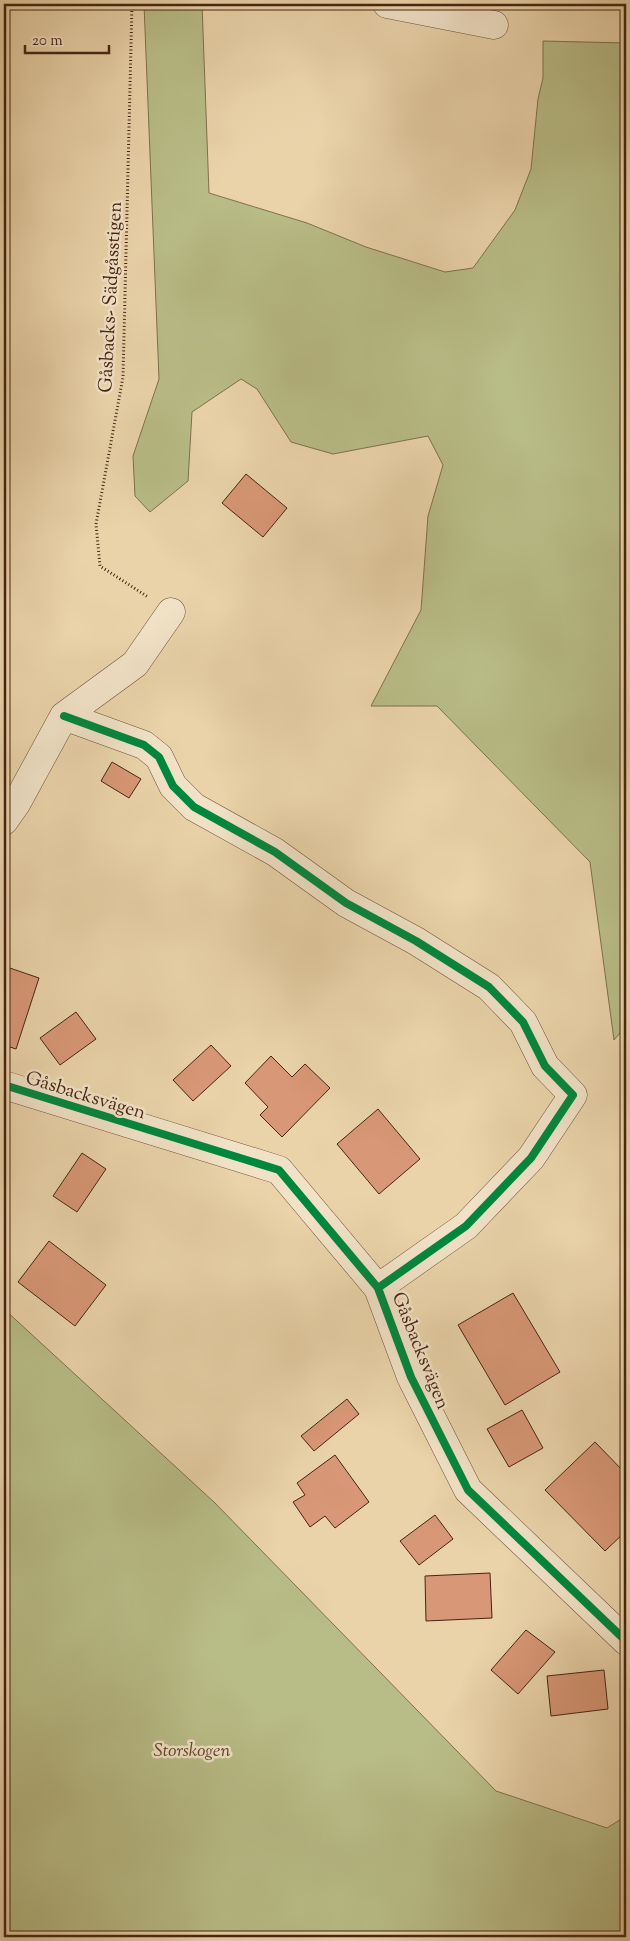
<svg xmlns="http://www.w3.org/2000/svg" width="630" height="1941" viewBox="0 0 630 1941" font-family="'Sorts Mill Goudy',serif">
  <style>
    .green { fill: #b8bc86; stroke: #80704c }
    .building { fill: #d89776; stroke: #472413 }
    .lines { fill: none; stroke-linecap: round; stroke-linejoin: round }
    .minor-casing { stroke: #705038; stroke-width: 29 }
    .path { stroke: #472413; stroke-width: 3; stroke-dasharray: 1 2.5; stroke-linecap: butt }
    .minor { stroke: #f1e2c7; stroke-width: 28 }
    .cycleway-casing { stroke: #f1e2c7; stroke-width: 11 }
    .cycleway { stroke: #00873e; stroke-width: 8 }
    .labels { text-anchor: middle; stroke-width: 5; stroke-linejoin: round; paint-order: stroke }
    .street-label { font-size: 19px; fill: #472413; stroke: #f1e2c7 }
    .park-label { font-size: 19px; font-style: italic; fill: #5e422a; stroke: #f1e2c7 }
  </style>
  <rect width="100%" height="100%" fill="#ead3a9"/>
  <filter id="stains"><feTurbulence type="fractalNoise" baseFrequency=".004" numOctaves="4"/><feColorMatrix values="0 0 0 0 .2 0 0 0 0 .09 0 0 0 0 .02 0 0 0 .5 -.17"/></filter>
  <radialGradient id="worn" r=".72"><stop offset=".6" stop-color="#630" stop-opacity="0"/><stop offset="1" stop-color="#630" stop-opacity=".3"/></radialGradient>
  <path class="green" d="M144 4H202L209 193 307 223 366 247 445 272 473 268 515 210 531 169 538 99 543 78V41L626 43V1026L614 1040 590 862 437 706H371L421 610 428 516 443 465 428 436 333 454 291 442 257 389 241 379 192 412 188 481 150 512 135 496 133 456 159 379Z
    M4 1309 215 1503 496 1791 607 1828 626 1816V1937H4Z"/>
  <path class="building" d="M246 474 287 508 263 537 222 503Z
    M112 762 141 779 129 798 101 781Z
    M4 966 39 978 16 1049 4 1045Z
    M76 1012 96 1039 60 1065 40 1038Z
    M211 1045 231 1066 193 1101 173 1080Z
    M271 1056 292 1077 305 1064 330 1088 282 1137 260 1115 268 1107 245 1083Z
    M378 1109 420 1159 379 1194 337 1144Z
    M82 1153 106 1169 77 1212 53 1196Z
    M49 1241 106 1285 75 1326 18 1282Z
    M513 1293 560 1372 505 1405 458 1325Z
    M347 1399 359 1414 314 1451 301 1436Z
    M522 1410 543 1448 509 1467 487 1429Z
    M595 1442 626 1474V1531L605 1551 545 1490Z
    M335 1455 369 1502 335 1528 325 1516 310 1527 293 1502 305 1495 297 1483Z
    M435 1515 453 1539 419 1565 400 1541Z
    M490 1573 492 1618 426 1621 425 1576Z
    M526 1630 555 1652 518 1694 491 1670Z
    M604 1670 608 1709 551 1716 547 1676Z"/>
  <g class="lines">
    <defs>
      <path id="minor" d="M387 4 494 25
        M64 716 144 745 159 757 173 786 194 807 275 852 346 903 416 941 489 987 523 1022 545 1066 573 1095 531 1158 466 1226 378 1288
        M4 821 16 804 64 716 135 664 171 612
        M4 1085 279 1170 378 1288 411 1377 468 1490 626 1641"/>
    </defs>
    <use href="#minor" class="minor-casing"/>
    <path class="path" d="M132 4 123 377 96 524 100 566 148 597"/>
    <use href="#minor" class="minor"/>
    <defs>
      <path id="cycleway" d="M64 716 144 745 159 757 173 786 194 807 275 852 346 903 416 941 489 987 523 1022 545 1066 573 1095 531 1158 466 1226 378 1288
        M4 1085 279 1170 378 1288 411 1377 468 1490 626 1641"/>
    </defs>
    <use href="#cycleway" class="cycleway-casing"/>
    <use href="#cycleway" class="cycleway"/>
  </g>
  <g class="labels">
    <g class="street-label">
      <text transform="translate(109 297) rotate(-87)" y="7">Gåsbacks- Sädgåsstigen</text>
      <text transform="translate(86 1094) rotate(17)" y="7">Gåsbacksvägen</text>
      <text transform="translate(422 1350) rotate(68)" y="7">Gåsbacksvägen</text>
    </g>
    <g class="park-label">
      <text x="192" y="1756">Storskogen</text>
    </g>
  </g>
  <rect width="630" height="1941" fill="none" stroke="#ead3a9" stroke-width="20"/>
  <rect x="5" y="5" width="620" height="1931" fill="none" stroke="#472413" stroke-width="2.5"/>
  <rect x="10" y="10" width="610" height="1921" fill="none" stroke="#472413"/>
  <path d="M25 45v8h84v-8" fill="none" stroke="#472413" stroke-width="2.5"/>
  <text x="32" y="45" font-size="15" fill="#472413" stroke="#f1e2c7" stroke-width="4" paint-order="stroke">20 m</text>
  <rect width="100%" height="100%" filter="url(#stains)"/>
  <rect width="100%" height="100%" fill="url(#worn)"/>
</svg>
